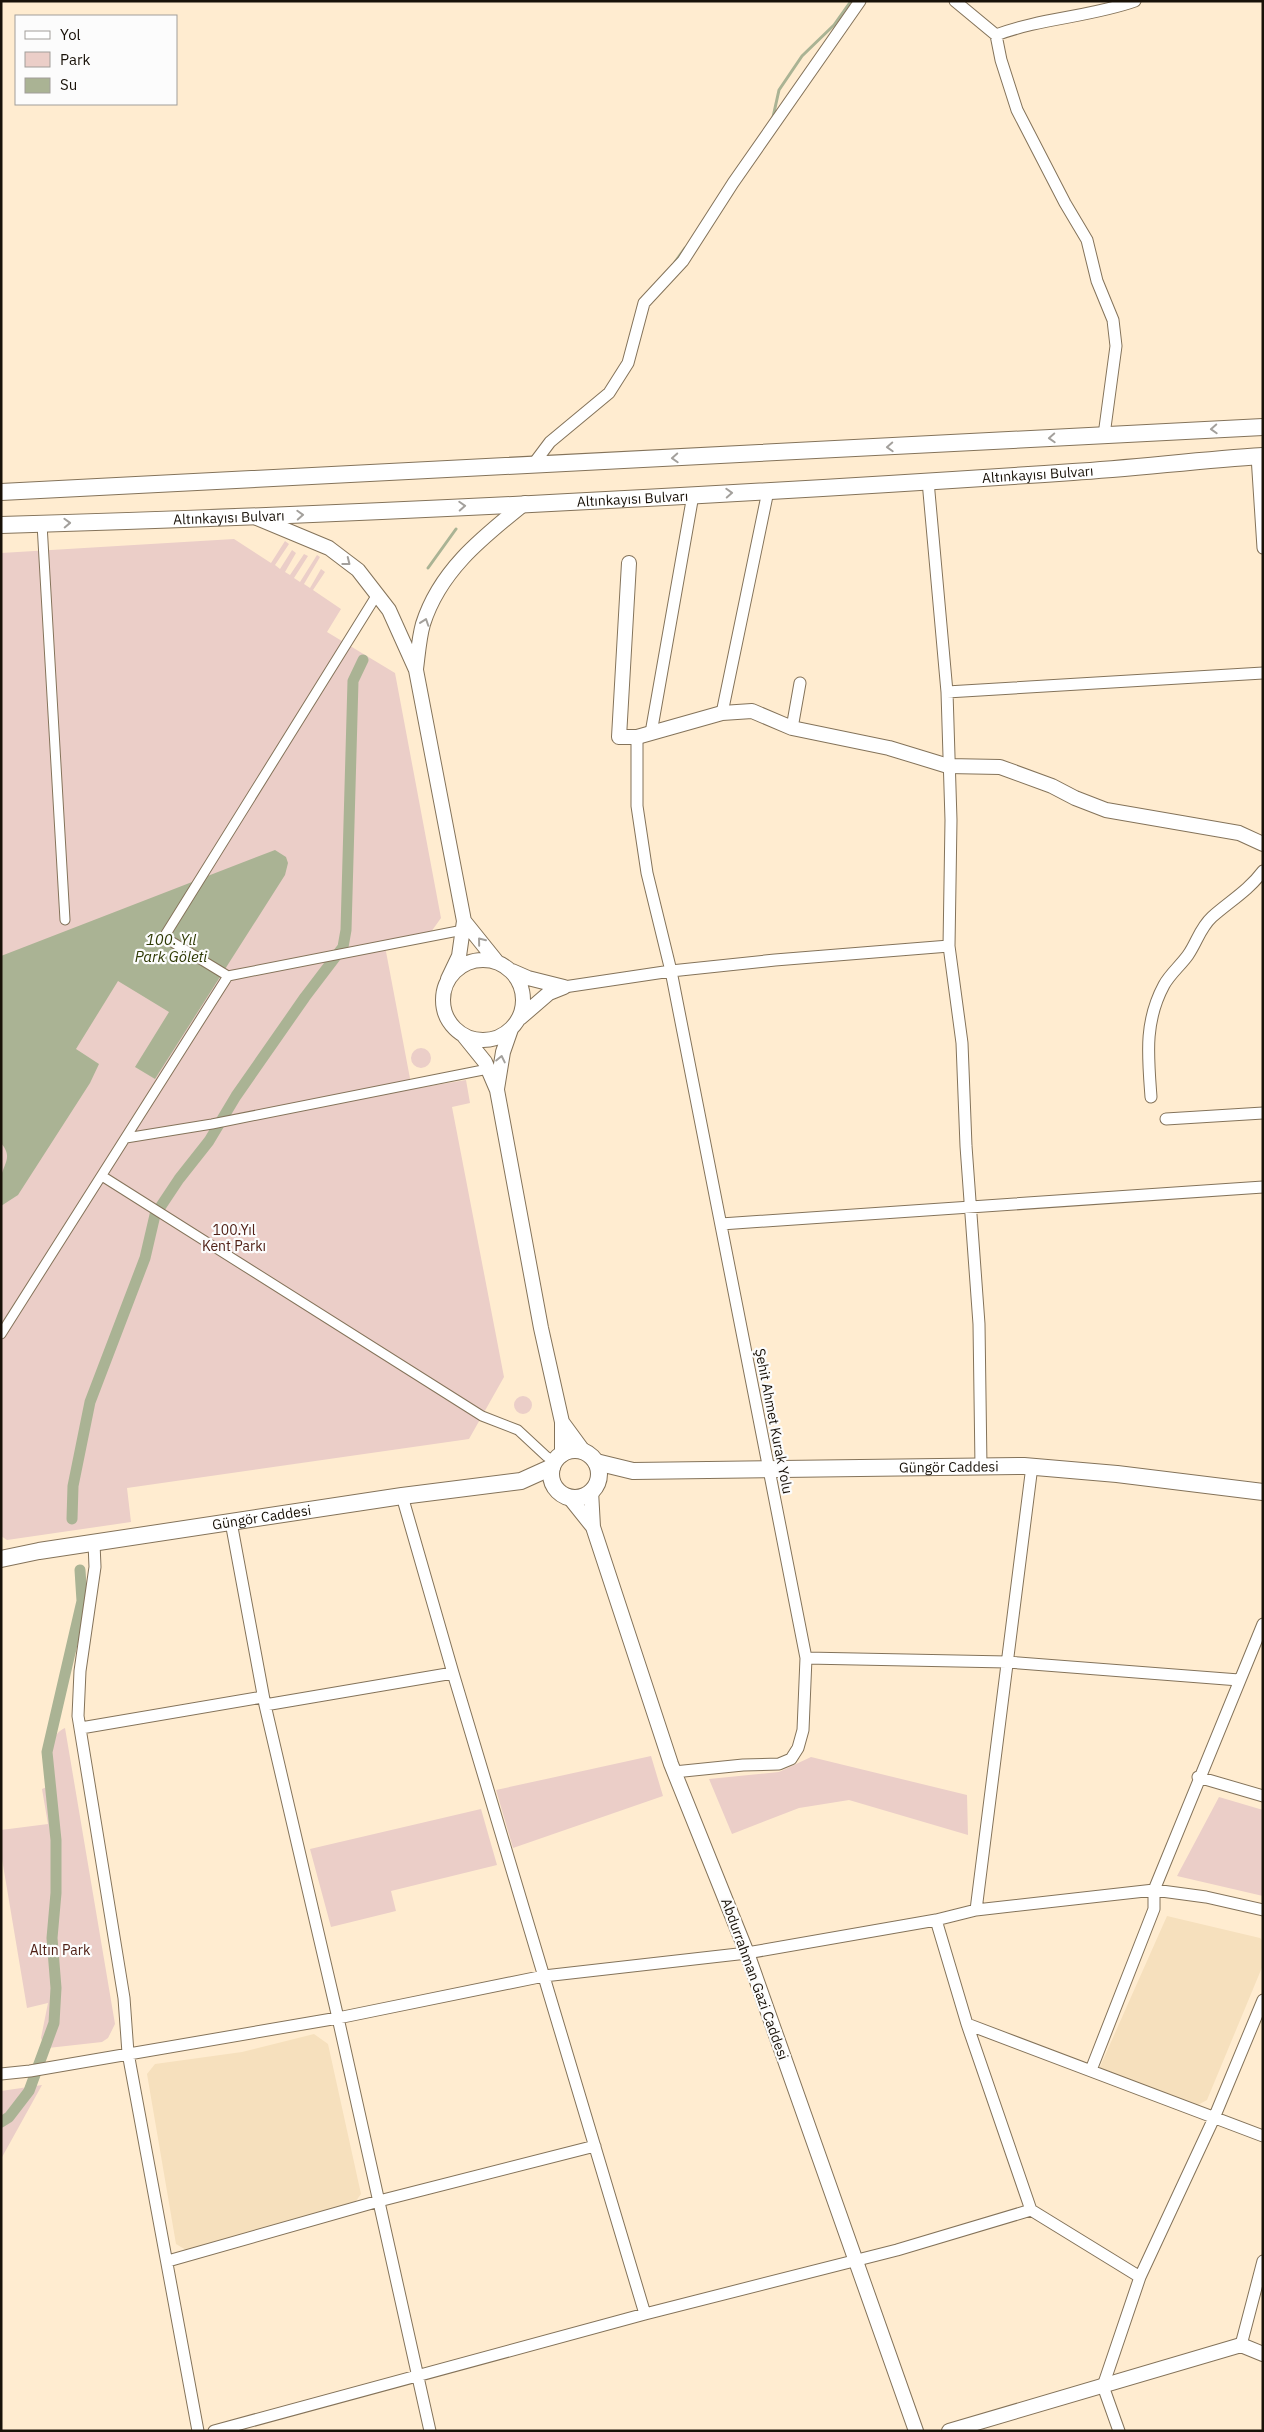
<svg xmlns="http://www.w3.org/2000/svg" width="1264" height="2432" viewBox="0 0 1264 2432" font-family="'IBM Plex Sans',sans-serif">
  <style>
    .built { fill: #f6e0bd }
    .green { fill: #ebcec8 }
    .water { fill: #aab394 }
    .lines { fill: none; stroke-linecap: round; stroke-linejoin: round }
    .stream { stroke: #aab394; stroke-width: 3 }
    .canal { stroke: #aab394; stroke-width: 11 }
    .pedestrian-casing { stroke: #84735a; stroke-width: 11 }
    .minor-casing { stroke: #84735a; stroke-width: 13 }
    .tertiary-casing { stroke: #84735a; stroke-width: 16 }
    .secondary-casing { stroke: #84735a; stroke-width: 18 }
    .pedestrian { stroke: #fff; stroke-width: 9 }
    .minor { stroke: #fff; stroke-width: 11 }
    .tertiary { stroke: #fff; stroke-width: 14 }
    .secondary { stroke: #fff; stroke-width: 16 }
    .oneway { stroke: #a3a09c }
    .labels { text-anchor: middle; stroke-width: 4.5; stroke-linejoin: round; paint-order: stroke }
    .street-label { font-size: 14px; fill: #181108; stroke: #fcfcfc }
    .park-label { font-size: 14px; fill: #502016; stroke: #fcfcfc }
    .water-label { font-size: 15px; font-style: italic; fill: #2e3903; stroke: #fcfcfc }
  </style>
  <rect width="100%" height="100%" fill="#ffecd0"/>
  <path class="built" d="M1167 1916 1260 1938 1263 1941V1965L1207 2100 1196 2106 1099 2069Z
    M314 2034 328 2044 361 2194 353 2205 186 2250 176 2244 147 2074 155 2064 242 2052Z"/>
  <path class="green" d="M234 539 271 563 285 541 289 544 275 565 280 569 292 550 296 553 285 572 290 575 304 554 308 556 294 578 300 582 317 555 320 557 304 584 310 588 321 569 325 572 313 590 341 609 327 632 395 673 441 918 431 932 384 941 412 1089 466 1080 470 1103 452 1107 504 1377 469 1439 127 1488 131 1522 7 1540 1 1536V553Z
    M411 1058a10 10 0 1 1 20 0a10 10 0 1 1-20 0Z
    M514 1405a9 9 0 1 1 18 0a9 9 0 1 1-18 0Z
    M65 1728 115 2024 108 2038 102 2042 48 2048 44 2047 41 2038 48 2003 27 2008 1 1853V1830L48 1824 42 1789 52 1785C52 1769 45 1736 65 1728Z
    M651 1756 663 1796 513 1848 496 1790Z
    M811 1757 967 1795 968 1835 849 1800 799 1808 732 1834 709 1779 779 1772Z
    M1219 1797 1263 1810V1896L1177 1876Z
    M481 1809 497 1865 391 1891 396 1911 331 1927 310 1849Z
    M42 2085 1 2159V2091Z"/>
  <path class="water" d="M275 850 286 857 288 863 285 875 155 1079 135 1067 169 1012 118 981 76 1049 99 1064 90 1083 18 1195 1 1206C1 1197 0 1186 1 1177 4 1163 13 1157 1 1143V956Z"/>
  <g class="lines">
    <path class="stream" d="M773 117 779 90 802 56 834 25 851 1
      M675 262 685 248
      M428 568 456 529"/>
    <path class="canal" d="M72 1519 73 1486 90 1402 145 1258 155 1215 179 1179 209 1141 236 1096 305 997 343 947 346 930 353 681 363 660
      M1 2122 9 2117 29 2091 54 2023 56 1988 52 1938 56 1893V1840L47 1752 82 1601 80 1570"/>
    <defs>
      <path id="pedestrian" d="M42 524 65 920
        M378 593 164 937 228 976 463 930
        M126 1138 212 1124 488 1069
        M102 1176 482 1416 518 1430 546 1456 555 1462
        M1 1334 228 976"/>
      <path id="minor" d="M955 1 996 35C1041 18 1090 17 1135 1
        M996 35 1001 60 1017 110 1065 203 1087 240 1097 281 1113 320 1116 346 1104 435
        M1257 456 1263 548
        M532 466 550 442 609 393 628 363 644 303 683 261 733 183 860 1
        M928 481 947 692 951 820 949 946 962 1043 966 1146 979 1324 981 1467
        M947 692 1263 673
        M722 713 768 491
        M792 728 800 683
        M651 733 693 495
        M637 737V806L647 873 671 971 775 960 949 946
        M564 987 671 971 806 1658 803 1730 798 1748 791 1759 779 1764 743 1765 674 1772
        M1151 1097C1148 1056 1144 1022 1164 985 1170 974 1181 965 1188 955 1197 942 1200 928 1212 917 1230 901 1248 891 1263 871
        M1166 1119 1263 1113
        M721 1224 1263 1187
        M402 1496 453 1673 645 2314
        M231 1522 265 1705 338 2018 430 2431
        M94 1543 95 1567 80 1671 78 1716 124 1998 128 2053 198 2431
        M806 1658 1007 1662 1239 1680
        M265 1705 453 1673
        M81 1728 263 1697
        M1198 1777 1263 1796
        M976 1910 1032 1466
        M936 1920 967 2024 1031 2210 1140 2277
        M967 2024 1263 2136
        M1091 2070 1154 1909V1890L1263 1624
        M1 2074 30 2071 338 2018 544 1976 747 1953 936 1920 976 1910 1154 1890 1206 1897 1263 1910
        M168 2261 379 2201 595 2146
        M1241 2345 1263 2261
        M214 2431 645 2314 897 2250 1031 2210
        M1119 2431 1103 2386 1140 2277 1214 2118 1263 2000"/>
      <path id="tertiary" d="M257 518 329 548 358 570 389 610 416 670 464 921 459 956 448 979
        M629 563 619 737H637L722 713 752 711 792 728 889 748 948 766 1000 767 1052 786 1075 798 1106 810 1239 833 1263 844
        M416 669C418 654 419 638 423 624 440 570 483 537 525 503
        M464 921 497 962
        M443 1000a40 40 0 1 1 80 0a40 40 0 1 1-80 0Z
        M512 971 528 978 564 987
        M520 1018 549 993 564 987
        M464 1036 485 1062 497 1090 541 1328 562 1422V1455
        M497 1089 503 1052 511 1029
        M562 1422 584 1452
        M591 1491 593 1527 671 1764 747 1953 916 2431
        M569 1497 593 1527
        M949 2431 1241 2345 1263 2354"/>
      <g id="secondary">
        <path d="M1 492 1263 427"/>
        <path id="s1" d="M1 525C359 515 716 496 1073 472 1136 468 1199 460 1263 456"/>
        <circle cx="575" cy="1474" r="24"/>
        <path id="s2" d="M596 1462 633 1471 1024 1466 1117 1474 1263 1492"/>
        <path id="s3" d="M1 1559 39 1551 402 1496 521 1481 552 1467"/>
      </g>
    </defs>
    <use href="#pedestrian" class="pedestrian-casing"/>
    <use href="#minor" class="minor-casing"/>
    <use href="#tertiary" class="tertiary-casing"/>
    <use href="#secondary" class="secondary-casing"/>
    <use href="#pedestrian" class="pedestrian"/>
    <use href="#minor" class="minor"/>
    <use href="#tertiary" class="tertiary"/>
    <use href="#secondary" class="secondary"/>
  </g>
  <defs><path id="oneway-chevron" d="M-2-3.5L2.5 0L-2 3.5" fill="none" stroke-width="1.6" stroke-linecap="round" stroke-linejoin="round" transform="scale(1.25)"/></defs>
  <g class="oneway">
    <use href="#oneway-chevron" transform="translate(1214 429) rotate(177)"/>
    <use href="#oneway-chevron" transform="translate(1052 438) rotate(177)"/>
    <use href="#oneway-chevron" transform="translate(890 447) rotate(177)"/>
    <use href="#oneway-chevron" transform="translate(675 458) rotate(177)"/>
    <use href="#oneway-chevron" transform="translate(729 493) rotate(-3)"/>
    <use href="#oneway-chevron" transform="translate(462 506) rotate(-3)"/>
    <use href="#oneway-chevron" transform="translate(300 515) rotate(-3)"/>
    <use href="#oneway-chevron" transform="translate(67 523) rotate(-2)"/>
    <use href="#oneway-chevron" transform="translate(347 562) rotate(38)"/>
    <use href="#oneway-chevron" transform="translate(425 622) rotate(-71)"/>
    <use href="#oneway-chevron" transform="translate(481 941) rotate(-129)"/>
    <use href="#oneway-chevron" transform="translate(501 1059) rotate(-78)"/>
  </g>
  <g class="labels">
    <g class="street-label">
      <text dy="5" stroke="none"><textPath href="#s1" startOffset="1038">Altınkayısı Bulvarı</textPath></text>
      <text dy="5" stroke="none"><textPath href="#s1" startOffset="632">Altınkayısı Bulvarı</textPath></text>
      <text dy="5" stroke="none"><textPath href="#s1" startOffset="228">Altınkayısı Bulvarı</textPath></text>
      <text transform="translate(774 1421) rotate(79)" y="5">Şehit Ahmet Kurak Yolu</text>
      <text dy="5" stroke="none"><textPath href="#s2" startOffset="354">Güngör Caddesi</textPath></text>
      <text dy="5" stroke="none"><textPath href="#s3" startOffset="264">Güngör Caddesi</textPath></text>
      <text transform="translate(755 1979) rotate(70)" y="5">Abdurrahman Gazi Caddesi</text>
    </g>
    <g class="park-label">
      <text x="234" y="1235">100.Yıl<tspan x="234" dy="16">Kent Parkı</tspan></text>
      <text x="60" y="1955">Altın Park</text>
    </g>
    <g class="water-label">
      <text x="171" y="945">100. Yıl<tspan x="171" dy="17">Park Göleti</tspan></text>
    </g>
  </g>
  <rect width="1264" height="2432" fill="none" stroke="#181108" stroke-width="5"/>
  <rect x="15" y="15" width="162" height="90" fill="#fcfcfc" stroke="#a19e9a"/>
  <rect x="25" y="31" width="25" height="8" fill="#ffffff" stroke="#a19e9a"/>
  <text x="60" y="40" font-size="15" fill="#181108">Yol</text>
  <rect x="25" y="52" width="25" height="15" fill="#ebcec8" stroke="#a19e9a"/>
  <text x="60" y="65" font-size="15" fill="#181108">Park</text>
  <rect x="25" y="78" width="25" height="15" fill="#aab394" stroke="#a19e9a"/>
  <text x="60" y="90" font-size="15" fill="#181108">Su</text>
</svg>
